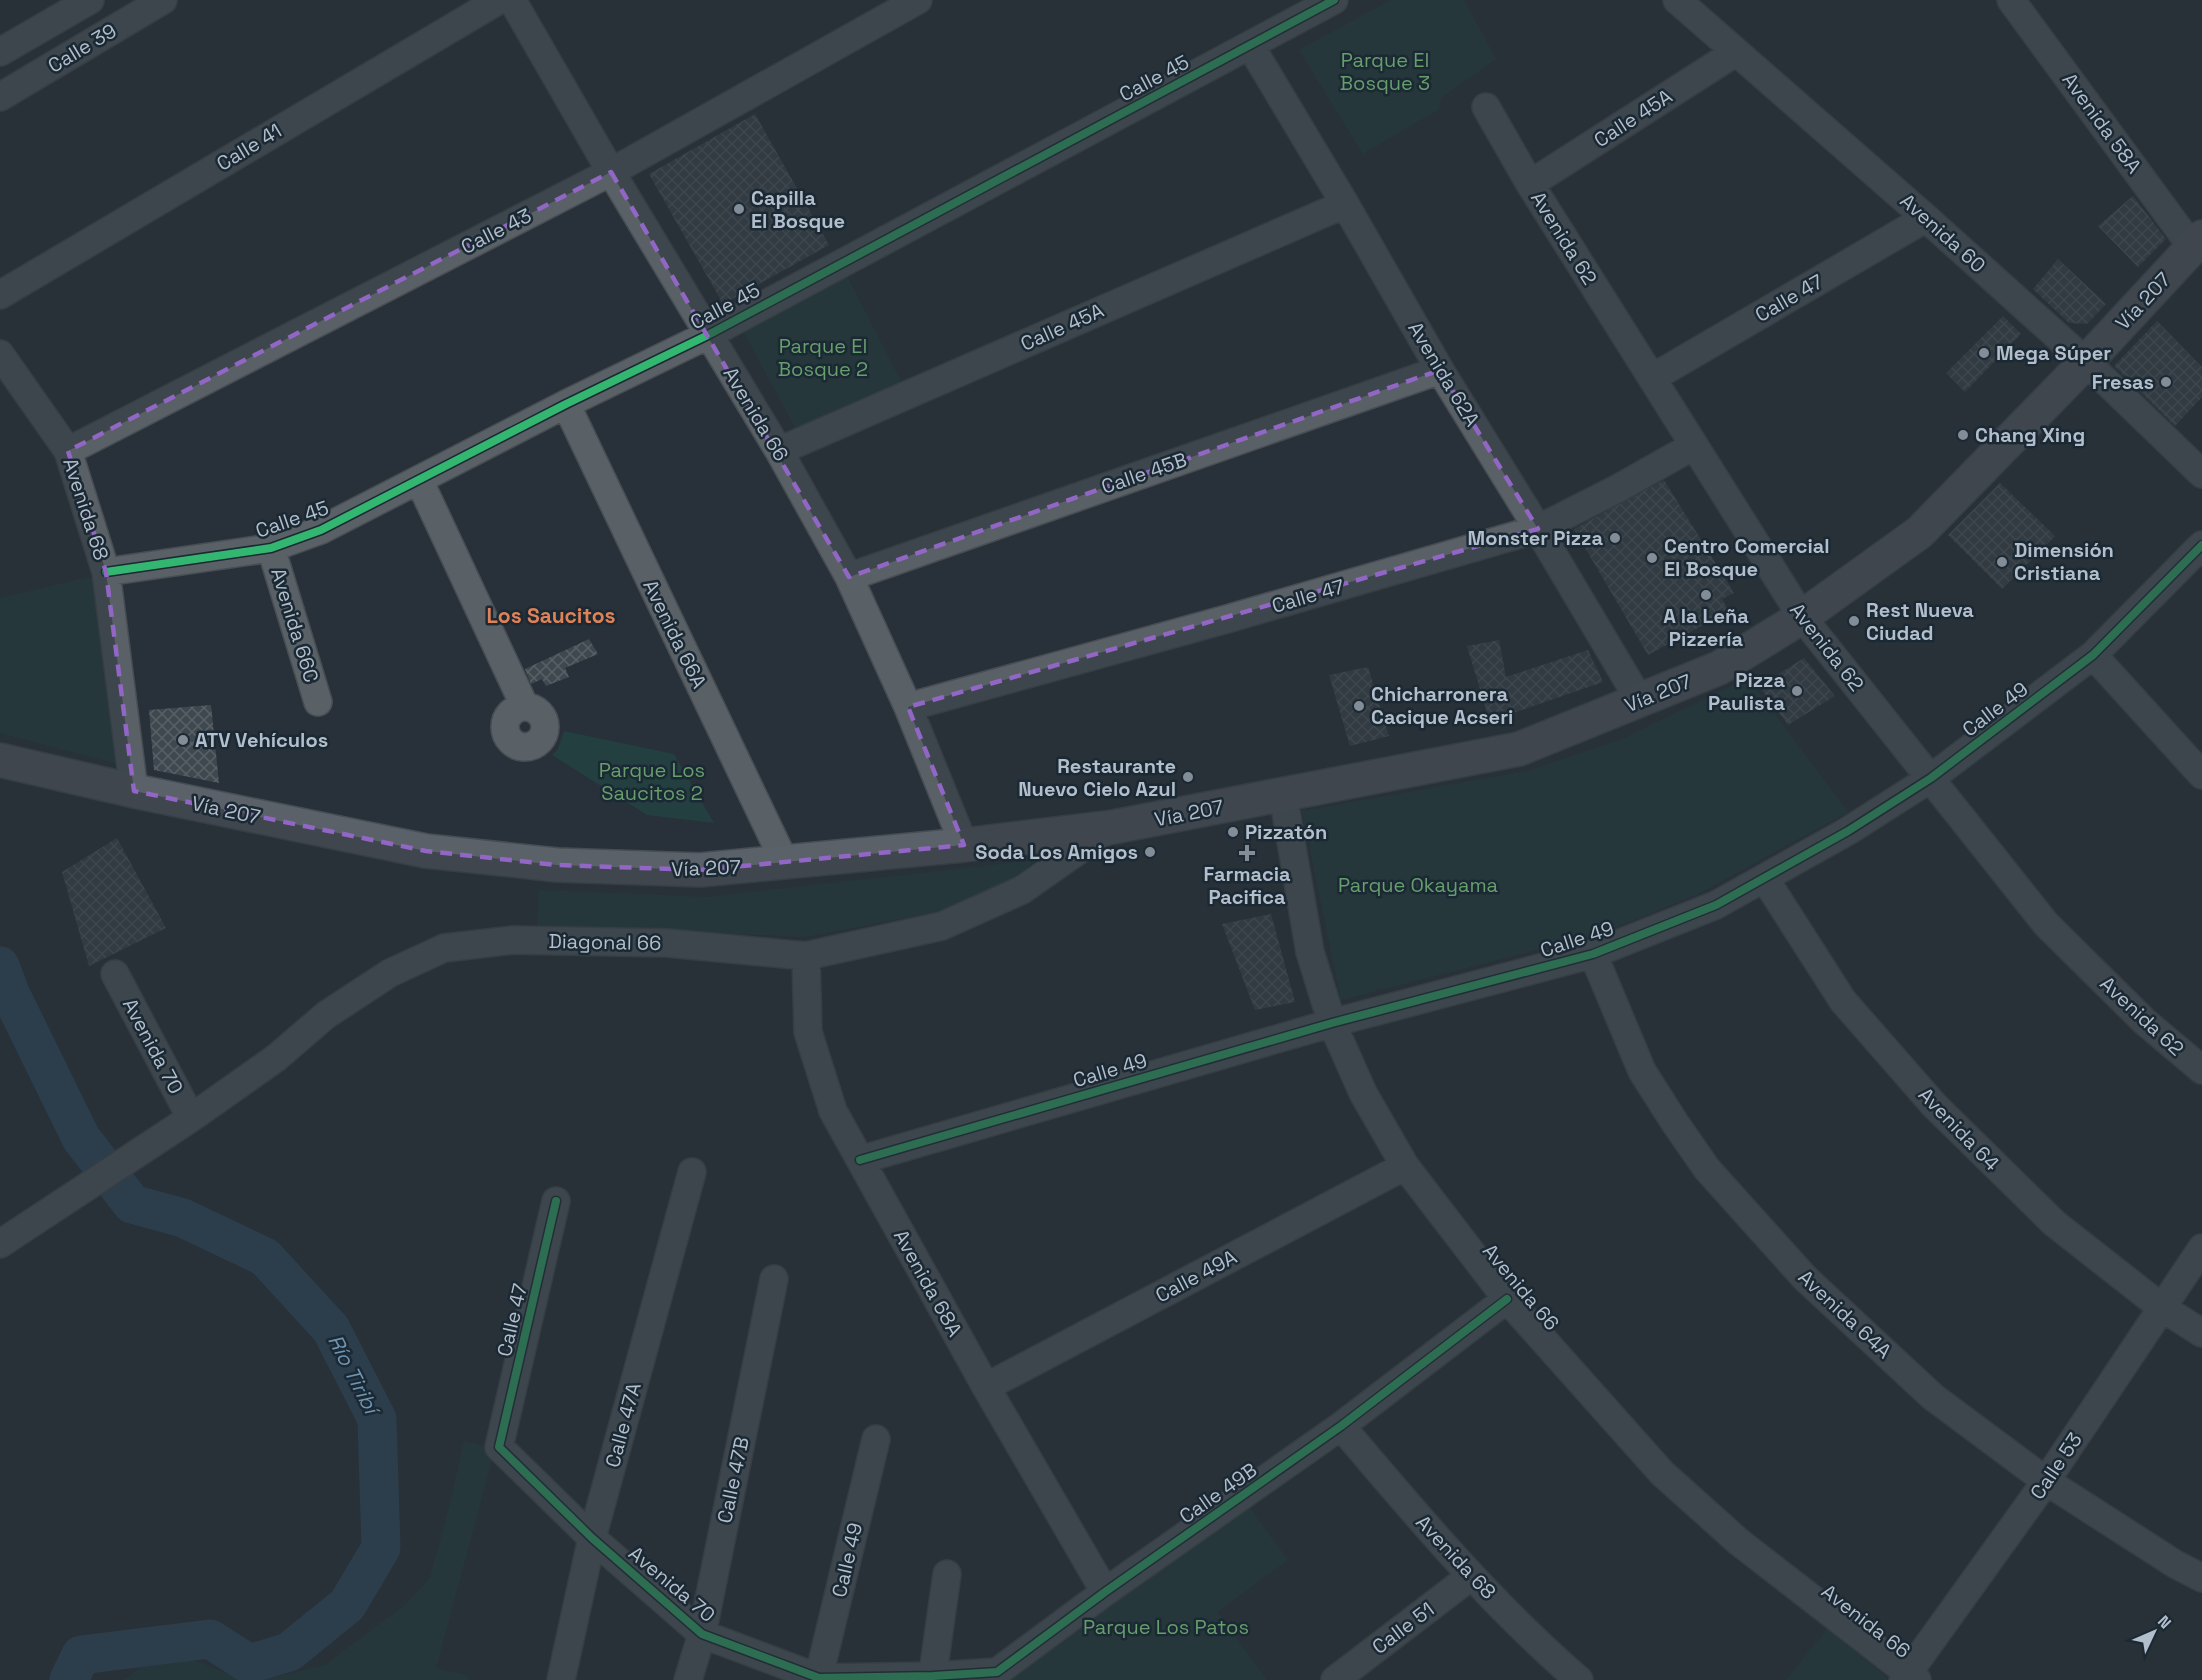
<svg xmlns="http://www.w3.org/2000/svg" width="2202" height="1680" viewBox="0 0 2202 1680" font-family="'Space Grotesk',sans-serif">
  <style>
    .green { fill: #243f3f }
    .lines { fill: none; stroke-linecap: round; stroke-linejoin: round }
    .river { stroke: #324d65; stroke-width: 39 }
    .building { fill: url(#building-cross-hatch) }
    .minor-casing { stroke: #474d53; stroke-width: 30 }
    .major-casing { stroke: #464e55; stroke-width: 36 }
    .minor { stroke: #596066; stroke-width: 27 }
    .major { stroke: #5b6169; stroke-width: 33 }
    .cycleway-casing { stroke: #1b2934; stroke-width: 11 }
    .cycleway { stroke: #33b770; stroke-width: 8 }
    .marked { fill: none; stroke: #9166c4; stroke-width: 4.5; stroke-dasharray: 12 8; stroke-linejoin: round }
    .poi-dot { fill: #828d98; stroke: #1b2934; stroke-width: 2 }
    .labels { text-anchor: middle; stroke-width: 5; stroke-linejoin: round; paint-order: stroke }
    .street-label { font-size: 20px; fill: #b2becb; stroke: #1b2934 }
    .park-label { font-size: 20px; fill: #669e6c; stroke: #1b2934 }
    .poi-label { font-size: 20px; font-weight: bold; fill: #b2becb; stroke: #1b2934; text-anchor: start }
    .neighbourhood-label { font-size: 21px; font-weight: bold; fill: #df8258; stroke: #1b2934 }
    .water-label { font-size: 21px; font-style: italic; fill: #6f94b1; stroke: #1b2934 }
  </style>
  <defs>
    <pattern id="building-cross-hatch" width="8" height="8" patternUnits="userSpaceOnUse" patternTransform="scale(1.5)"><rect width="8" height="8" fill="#40484f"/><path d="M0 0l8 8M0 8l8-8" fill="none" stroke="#596167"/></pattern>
  </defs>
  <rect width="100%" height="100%" fill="#283139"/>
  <path class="green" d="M1391 0H1464L1496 59 1441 98 1439 109 1363 154 1299 50Z
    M847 276 907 393 803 442 742 329Z
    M86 578H98L121 765 0 733V598Z
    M1748 678 1848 812 1700 893 1600 934 1341 1000 1302 811 1528 771 1620 740Z
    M564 731 674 754 714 823 647 815 552 755 558 749Z
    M1036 860 1008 882 936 912 805 937 537 925 539 890 707 897Z
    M464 1441 495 1449 436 1668 469 1676 468 1680H264L325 1665 406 1604 430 1578 450 1504Z
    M1246 1503 1288 1560 1217 1612 1267 1680H1011L1010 1674Z
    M1827 1629 1888 1678 1886 1680H1786Z
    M187 1657 228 1674 258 1680H124L142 1666Z"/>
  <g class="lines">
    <path class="river" d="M0 966 10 993 81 1138 132 1204 183 1218 265 1257 331 1329 377 1419 381 1548 347 1605 289 1652 249 1664 210 1639 81 1655 69 1680"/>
  </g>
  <path class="building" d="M755 114 829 245 723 304 649 174Z
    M2133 196 2166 239 2138 267 2098 226Z
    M2058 259 2106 304 2087 324 2069 323 2033 289Z
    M2003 316 2021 334 1965 392 1946 373Z
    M2157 321 2202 367V397L2175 426 2114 366Z
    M1664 480 1734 593 1722 599 1729 611 1648 655 1574 529Z
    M2000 483 2055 536 2002 589 1948 535Z
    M589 639 598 654 565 668 569 677 546 686 542 679 531 684 525 669Z
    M1499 640 1506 677 1588 650 1603 682 1513 713 1489 719 1467 646Z
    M1804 658 1835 696 1788 725 1759 686Z
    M1368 667 1389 736 1350 746 1329 675Z
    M211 705 219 783 154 770 149 710Z
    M117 838 166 928 89 966 62 872Z
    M1271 914 1295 1002 1255 1010 1222 924Z"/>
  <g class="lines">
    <defs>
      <path id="minor" d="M512 0 611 172 779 451 849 577 908 707 964 845
        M1677 0 1926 218 2086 362 2202 474
        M2011 0 2192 247
        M1250 45 1345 204 1440 370 1538 529 1640 701
        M0 52 90 0
        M0 97 163 0
        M1486 107 1530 184 1802 617 2046 924 2144 1021 2202 1070
        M1530 184 1736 52
        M0 295 499 0
        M0 354 68 451 106 572 134 791
        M1652 378 1926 218
        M566 404 785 863
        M68 451 611 172 918 0
        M779 451 1345 204
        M419 480 525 707
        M271 548 318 702
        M106 572 271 548 321 530 566 404 708 335 1334 0
        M849 577 1440 370
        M2093 655 2202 775
        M908 707 1227 619 1538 529 1617 489 1693 446
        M505 727a20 20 0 1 1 40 0a20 20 0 1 1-40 0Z
        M1283 795 1310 952 1332 1023 1363 1093 1405 1166 1507 1299 1662 1473 1739 1542 1917 1680
        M1765 879 1843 1001 1934 1105 2054 1223 2161 1307 2202 1333
        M1593 954 1642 1071 1675 1123 1707 1169 1805 1278 1933 1397 2046 1481 2175 1564 2202 1578
        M806 956 808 1032 833 1111 986 1387 1105 1592
        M115 974 191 1118
        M860 1160 1332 1023 1593 954 1716 905 1848 831 1931 778 2093 655 2202 545
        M556 1201 499 1447 592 1538 702 1634 819 1678 933 1676 997 1672 1105 1592 1341 1426 1507 1299
        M0 1244 191 1118 276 1058 326 1015 390 973 444 948 513 940 667 943 806 956 942 926 1022 890 1112 827
        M986 1387 1405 1166
        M1341 1426C1416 1515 1491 1604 1579 1680
        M561 1680 592 1538 692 1172
        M688 1680 702 1634 774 1279
        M818 1680 876 1439
        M932 1680 947 1574
        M1335 1680 1471 1576
        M1903 1680 2046 1481 2202 1248"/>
      <path id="major" d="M0 760 134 791 426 851 557 865 700 870 964 845 1113 827 1519 749 1719 668 1802 617 1920 532 2086 362 2202 237"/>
    </defs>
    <use href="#minor" class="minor-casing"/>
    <use href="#major" class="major-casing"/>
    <use href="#minor" class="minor"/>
    <use href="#major" class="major"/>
    <defs>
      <path id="cycleway" d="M106 572 271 548 321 530 566 404 708 335 1334 0
        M860 1160 1332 1023 1593 954 1716 905 1848 831 1931 778 2093 655 2202 545
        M556 1201 499 1447 592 1538 702 1634 819 1678 933 1676 997 1672 1105 1592 1341 1426 1507 1299"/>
    </defs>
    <use href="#cycleway" class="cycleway-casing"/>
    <use href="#cycleway" class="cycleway"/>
  </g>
  <path d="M0 0H2202V1680H0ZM611 172 849 577 1440 370 1538 529 908 707 964 845 700 870 557 865 426 851 134 791 106 572 68 451Z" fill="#283139" fill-opacity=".55" fill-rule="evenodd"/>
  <path class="marked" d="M611 172 849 577 1440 370 1538 529 908 707 964 845 700 870 557 865 426 851 134 791 106 572 68 451Z"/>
  <g class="poi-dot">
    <circle cx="739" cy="209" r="6"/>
    <circle cx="1984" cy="353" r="6"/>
    <circle cx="2166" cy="382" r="6"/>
    <circle cx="1963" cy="435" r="6"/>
    <circle cx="1615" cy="538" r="6"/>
    <circle cx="1652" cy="558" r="6"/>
    <circle cx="2002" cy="562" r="6"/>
    <circle cx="1706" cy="595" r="6"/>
    <circle cx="1854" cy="621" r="6"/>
    <circle cx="1797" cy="691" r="6"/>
    <circle cx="1359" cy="706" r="6"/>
    <circle cx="183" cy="740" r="6"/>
    <circle cx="1188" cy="777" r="6"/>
    <circle cx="1233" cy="832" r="6"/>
    <circle cx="1150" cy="852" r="6"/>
    <path d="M1244 844h6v6h6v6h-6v6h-6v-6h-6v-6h6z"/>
  </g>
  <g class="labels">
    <g class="street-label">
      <text transform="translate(82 48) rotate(-31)" y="7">Calle 39</text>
      <text transform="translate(1154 78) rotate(-28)" y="7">Calle 45</text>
      <text transform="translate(1633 118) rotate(-33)" y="7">Calle 45A</text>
      <text transform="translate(2102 123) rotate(54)" y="7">Avenida 58A</text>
      <text transform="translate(249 147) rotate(-31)" y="7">Calle 41</text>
      <text transform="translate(496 231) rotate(-27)" y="7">Calle 43</text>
      <text transform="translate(1943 233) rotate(42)" y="7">Avenida 60</text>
      <text transform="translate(1564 238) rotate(58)" y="7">Avenida 62</text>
      <text transform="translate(1789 298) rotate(-30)" y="7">Calle 47</text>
      <text transform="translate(2143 301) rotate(-47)" y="7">Vía 207</text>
      <text transform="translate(725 306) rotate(-28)" y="7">Calle 45</text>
      <text transform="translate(1062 327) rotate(-24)" y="7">Calle 45A</text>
      <text transform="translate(1444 374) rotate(59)" y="7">Avenida 62A</text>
      <text transform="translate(756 414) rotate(59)" y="7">Avenida 66</text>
      <text transform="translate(1144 473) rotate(-19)" y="7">Calle 45B</text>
      <text transform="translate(86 509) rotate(72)" y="7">Avenida 68</text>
      <text transform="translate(292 519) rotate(-19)" y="7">Calle 45</text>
      <text transform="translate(1308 596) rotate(-16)" y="7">Calle 47</text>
      <text transform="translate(295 625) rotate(73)" y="7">Avenida 66C</text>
      <text transform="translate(675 634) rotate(64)" y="7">Avenida 66A</text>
      <text transform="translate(1827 647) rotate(52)" y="7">Avenida 62</text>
      <text transform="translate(1658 693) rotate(-22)" y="7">Vía 207</text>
      <text transform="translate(1995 709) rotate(-37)" y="7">Calle 49</text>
      <text transform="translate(226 810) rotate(12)" y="7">Vía 207</text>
      <text transform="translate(1189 813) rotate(-11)" y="7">Vía 207</text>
      <text transform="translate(706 868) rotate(-2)" y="7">Vía 207</text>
      <text transform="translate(1577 939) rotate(-18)" y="7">Calle 49</text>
      <text transform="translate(605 942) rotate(1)" y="7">Diagonal 66</text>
      <text transform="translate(2142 1016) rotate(43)" y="7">Avenida 62</text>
      <text transform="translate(153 1046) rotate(62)" y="7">Avenida 70</text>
      <text transform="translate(1110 1070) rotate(-16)" y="7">Calle 49</text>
      <text transform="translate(1959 1129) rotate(46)" y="7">Avenida 64</text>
      <text transform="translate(1196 1276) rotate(-28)" y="7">Calle 49A</text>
      <text transform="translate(928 1283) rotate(61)" y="7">Avenida 68A</text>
      <text transform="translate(1521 1287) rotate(50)" y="7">Avenida 66</text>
      <text transform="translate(1845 1314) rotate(43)" y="7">Avenida 64A</text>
      <text transform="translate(512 1320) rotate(-77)" y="7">Calle 47</text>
      <text transform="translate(623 1425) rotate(-75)" y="7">Calle 47A</text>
      <text transform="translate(2056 1466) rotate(-56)" y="7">Calle 53</text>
      <text transform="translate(733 1480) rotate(-78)" y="7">Calle 47B</text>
      <text transform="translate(1218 1493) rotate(-35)" y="7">Calle 49B</text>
      <text transform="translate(1456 1557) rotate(47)" y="7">Avenida 68</text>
      <text transform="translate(847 1560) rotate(-77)" y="7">Calle 49</text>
      <text transform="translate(672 1584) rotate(40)" y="7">Avenida 70</text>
      <text transform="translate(1866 1621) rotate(38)" y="7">Avenida 66</text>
      <text transform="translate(1403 1628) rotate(-37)" y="7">Calle 51</text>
    </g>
    <g class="park-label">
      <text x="1385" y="67">Parque El<tspan x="1385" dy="23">Bosque 3</tspan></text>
      <text x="823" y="353">Parque El<tspan x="823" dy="23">Bosque 2</tspan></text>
      <text x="652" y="777">Parque Los<tspan x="652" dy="23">Saucitos 2</tspan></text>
      <text x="1418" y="892">Parque Okayama</text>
      <text x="1166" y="1634">Parque Los Patos</text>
    </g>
    <g class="poi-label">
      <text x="751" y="205">Capilla<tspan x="751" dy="23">El Bosque</tspan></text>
      <text x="1996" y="360">Mega Súper</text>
      <text x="2154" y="389" text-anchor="end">Fresas</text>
      <text x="1975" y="442">Chang Xing</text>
      <text x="1603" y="545" text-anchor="end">Monster Pizza</text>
      <text x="1664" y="553">Centro Comercial<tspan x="1664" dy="23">El Bosque</tspan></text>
      <text x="2014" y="557">Dimensión<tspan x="2014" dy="23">Cristiana</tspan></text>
      <text x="1866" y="617">Rest Nueva<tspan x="1866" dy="23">Ciudad</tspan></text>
      <text x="1706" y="623" text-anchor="middle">A la Leña<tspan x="1706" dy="23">Pizzería</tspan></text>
      <text x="1785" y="687" text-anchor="end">Pizza<tspan x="1785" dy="23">Paulista</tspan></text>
      <text x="1371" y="701">Chicharronera<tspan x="1371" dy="23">Cacique Acseri</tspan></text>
      <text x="195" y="747">ATV Vehículos</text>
      <text x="1176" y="773" text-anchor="end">Restaurante<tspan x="1176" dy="23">Nuevo Cielo Azul</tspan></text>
      <text x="1245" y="839">Pizzatón</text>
      <text x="1138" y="859" text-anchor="end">Soda Los Amigos</text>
      <text x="1247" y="881" text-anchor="middle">Farmacia<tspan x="1247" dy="23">Pacifica</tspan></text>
    </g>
    <g class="neighbourhood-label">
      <text x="551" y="623">Los Saucitos</text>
    </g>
    <g class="water-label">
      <text transform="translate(353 1374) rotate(63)" y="7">Río Tiribí</text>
    </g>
  </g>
  <g transform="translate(2154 1632) rotate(46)" stroke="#1b2934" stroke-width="4.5" paint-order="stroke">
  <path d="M0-4.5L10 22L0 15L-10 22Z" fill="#b2becb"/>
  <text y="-9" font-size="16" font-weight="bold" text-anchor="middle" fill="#b2becb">N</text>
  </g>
</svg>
